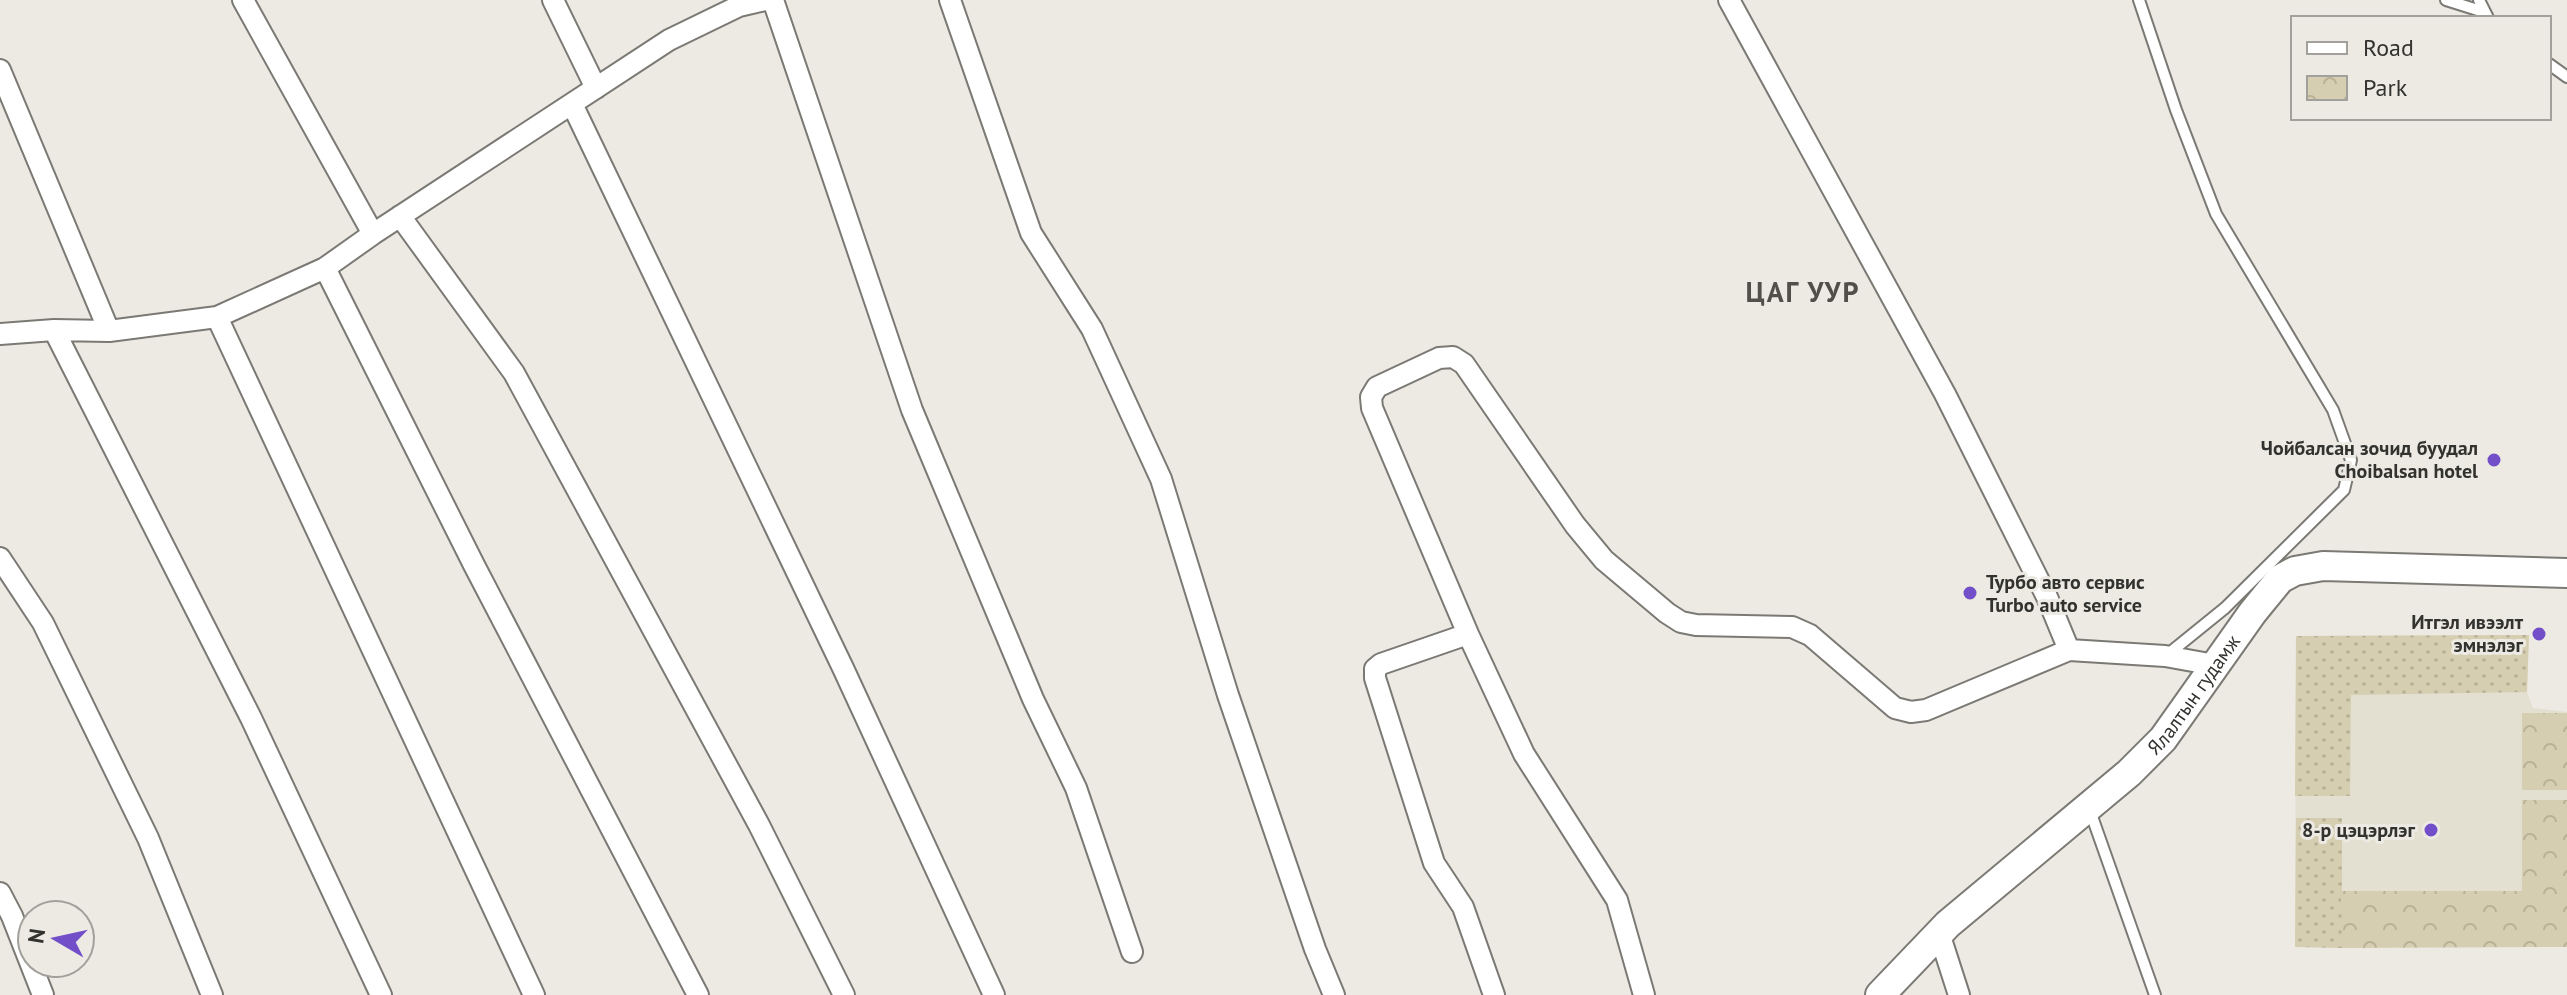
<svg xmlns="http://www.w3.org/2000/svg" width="2567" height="995" viewBox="0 0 2567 995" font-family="'PT Sans',sans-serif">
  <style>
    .built { fill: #e3dfd1 }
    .grass { fill: url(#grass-dots) }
    .park { fill: url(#park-crowns) }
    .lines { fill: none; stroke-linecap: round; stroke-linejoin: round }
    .lane-casing { stroke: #7b7973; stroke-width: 14 }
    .street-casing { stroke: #7b7973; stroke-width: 24 }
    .secondary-casing { stroke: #7b7973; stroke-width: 32 }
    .lane { stroke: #fff; stroke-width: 10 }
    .street { stroke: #fff; stroke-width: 20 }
    .secondary { stroke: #fff; stroke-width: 28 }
    .poi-dot { fill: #724fc8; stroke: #eceae3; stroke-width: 3 }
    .labels { text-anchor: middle; stroke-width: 6; stroke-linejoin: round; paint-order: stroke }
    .poi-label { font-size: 20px; font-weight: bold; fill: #32322f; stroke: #eceae3; text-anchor: end }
    .street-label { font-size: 20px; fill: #32322f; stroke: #eceae3 }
    .district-label { font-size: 28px; font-weight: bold; letter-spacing: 2px; fill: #504f49; stroke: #eceae3 }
  </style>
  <defs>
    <pattern id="grass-dots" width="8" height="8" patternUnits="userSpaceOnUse" patternTransform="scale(2)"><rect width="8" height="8" fill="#d6ceb0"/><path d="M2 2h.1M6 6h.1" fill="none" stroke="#b8b198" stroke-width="1.8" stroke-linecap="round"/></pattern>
    <pattern id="park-crowns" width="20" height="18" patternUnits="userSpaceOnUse" patternTransform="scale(2)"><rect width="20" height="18" fill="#d6ceb0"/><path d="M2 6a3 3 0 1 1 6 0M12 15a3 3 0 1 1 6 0" fill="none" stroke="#b8b198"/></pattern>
  </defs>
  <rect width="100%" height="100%" fill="#eceae3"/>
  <path class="built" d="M2529 635 2527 692 2533 708 2567 712V947H2295L2296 636Z"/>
  <path class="grass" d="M2529 635 2527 692 2351 695 2350 796H2295L2296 636Z
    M2296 818H2342V948L2295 947Z"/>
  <path class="park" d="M2522 713H2567V790H2522Z
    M2522 800H2567V947L2342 948 2341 891H2522Z"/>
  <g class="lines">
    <defs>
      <path id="lane" d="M2139 0 2176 110 2216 214 2333 410 2351 460 2344 490 2225 608 2167 655
        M2446 0 2484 12
        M2479 0 2488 18
        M2549 64 2567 77
        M2089 808 2155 995"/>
      <path id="street" d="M243 0 373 234
        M553 0 596 88
        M773 0 912 410 1033 699 1076 788 1132 952
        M950 0 1031 233 1092 329 1161 479 1228 695 1315 949 1334 995
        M1729 0 1945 394 2047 597 2069 650 2165 656 2215 665
        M0 70 109 331
        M572 104 843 668 994 995
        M400 216 514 373 759 825 844 995
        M325 268 474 565 698 995
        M217 317 534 995
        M54 330 251 718 381 995
        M0 334 54 330 109 331 217 317 325 268 373 234 669 40 739 6 765 0
        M0 558 43 623 148 838 212 995
        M1468 634 1381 664 1375 669V678L1434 863 1463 907 1494 995
        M0 893 12 916 43 995
        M1939 933 1959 995
        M1644 995 1617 900 1524 754 1468 634 1372 408 1371 397 1377 387 1439 358 1453 357 1464 364 1575 525 1604 560 1667 613 1681 622 1696 625 1792 627 1810 635 1895 708 1911 712 1926 710 2069 650"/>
      <g id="secondary">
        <path id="s1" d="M1880 995 1948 924 2129 773 2163 739 2253 612 2280 579 2295 571 2323 566 2567 573"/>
      </g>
    </defs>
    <use href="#lane" class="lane-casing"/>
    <use href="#street" class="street-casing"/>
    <use href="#secondary" class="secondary-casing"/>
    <use href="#lane" class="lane"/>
    <use href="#street" class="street"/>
    <use href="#secondary" class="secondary"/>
  </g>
  <g class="poi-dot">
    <circle cx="2494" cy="460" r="8"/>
    <circle cx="1970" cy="593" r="8"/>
    <circle cx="2539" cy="634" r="8"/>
    <circle cx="2431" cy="830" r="8"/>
  </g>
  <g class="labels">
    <g class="poi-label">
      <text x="2478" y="455">Чойбалсан зочид буудал<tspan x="2478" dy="23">Choibalsan hotel</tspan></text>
      <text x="1986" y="589" text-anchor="start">Турбо авто сервис<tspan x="1986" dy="23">Turbo auto service</tspan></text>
      <text x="2523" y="629">Итгэл ивээлт<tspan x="2523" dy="23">эмнэлэг</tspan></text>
      <text x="2415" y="837">8-р цэцэрлэг</text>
    </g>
    <g class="street-label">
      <text dy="7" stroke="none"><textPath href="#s1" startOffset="436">Ялалтын гудамж</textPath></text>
    </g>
    <g class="district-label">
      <text x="1803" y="302">ЦАГ УУР</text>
    </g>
  </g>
  <rect x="2291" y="16" width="260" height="104" fill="#eceae3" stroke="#a2a09b" stroke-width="2"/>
  <rect x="2307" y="42" width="40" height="12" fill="#ffffff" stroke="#a2a09b" stroke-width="2"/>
  <text x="2363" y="56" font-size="24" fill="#32322f">Road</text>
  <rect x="2307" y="76" width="40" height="24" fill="url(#park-crowns)" stroke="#a2a09b" stroke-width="2"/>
  <text x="2363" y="96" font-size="24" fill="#32322f">Park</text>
  <g transform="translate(56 939) rotate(279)"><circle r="38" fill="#eceae3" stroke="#a2a09b" stroke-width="2"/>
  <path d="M0-6L14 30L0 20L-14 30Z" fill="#724fc8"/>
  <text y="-12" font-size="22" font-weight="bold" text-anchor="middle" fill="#32322f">N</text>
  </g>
</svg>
